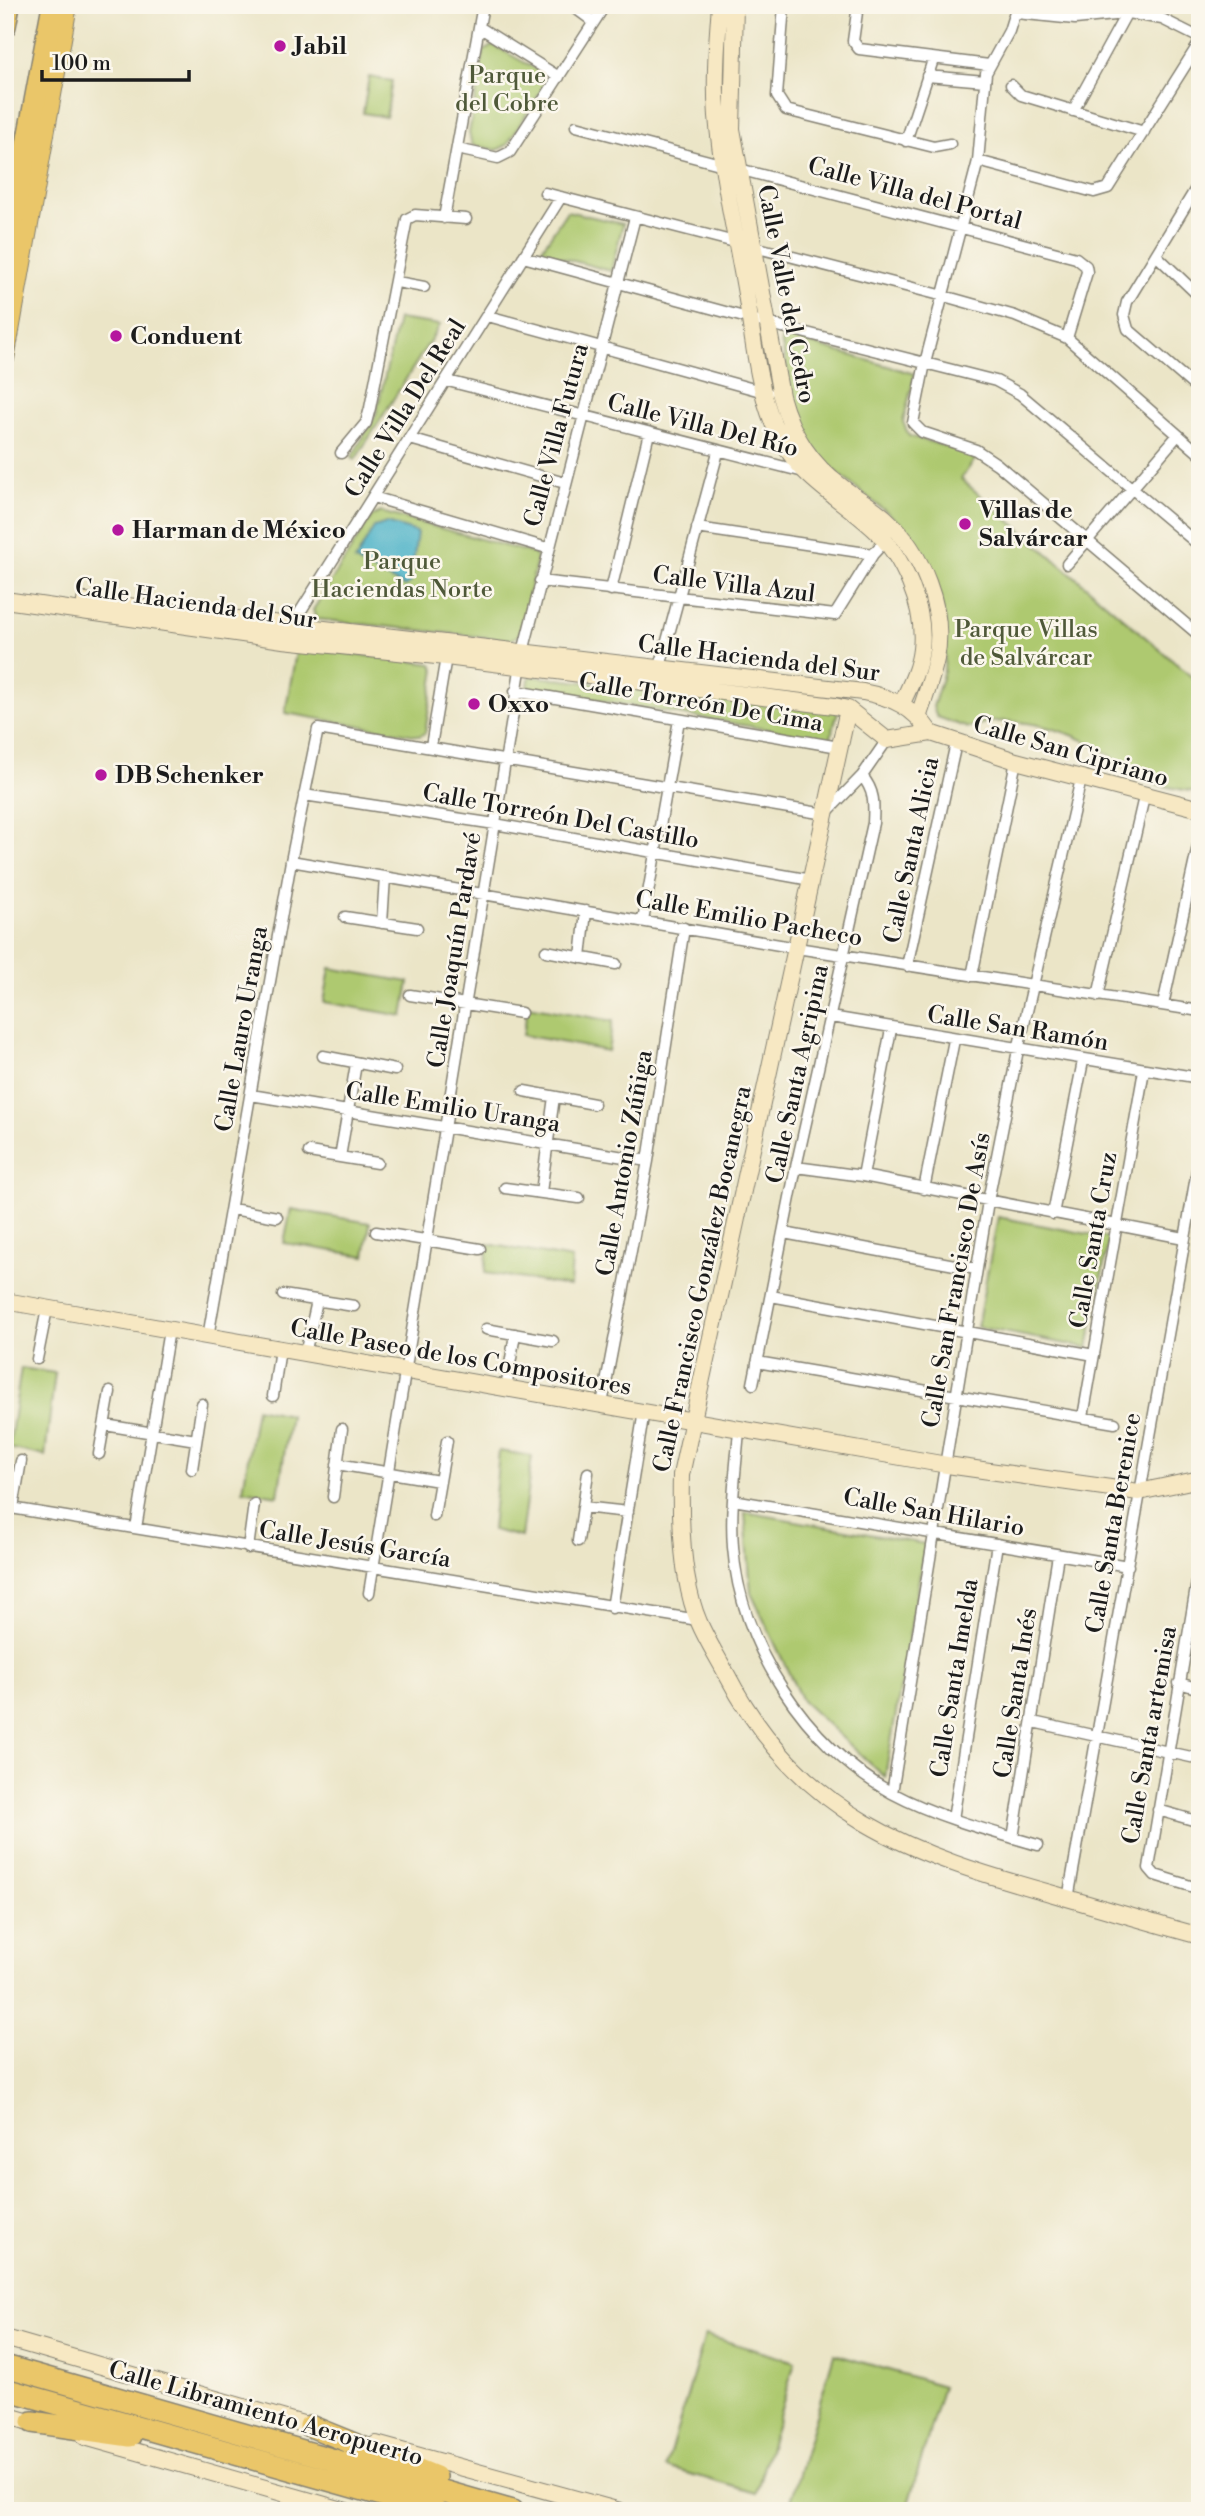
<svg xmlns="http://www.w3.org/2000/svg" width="1205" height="2516" viewBox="0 0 1205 2516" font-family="'Libre Bodoni',serif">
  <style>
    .green { fill: #aec96f; stroke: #657246; stroke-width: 2 }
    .water { fill: #48b1c7; stroke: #326672; stroke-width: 2 }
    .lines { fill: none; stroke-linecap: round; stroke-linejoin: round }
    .street-casing { stroke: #848072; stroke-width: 13 }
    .secondary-casing { stroke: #848072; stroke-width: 18 }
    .primary-casing { stroke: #848072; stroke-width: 20 }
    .highway-casing { stroke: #848072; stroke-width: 24 }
    .street { stroke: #fff; stroke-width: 10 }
    .secondary { stroke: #f7e8c3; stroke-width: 16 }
    .primary { stroke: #eac669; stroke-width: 18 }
    .highway { stroke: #eac669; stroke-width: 21 }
    .poi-dot { fill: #b5179e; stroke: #fbf7ec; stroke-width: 2.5 }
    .labels { text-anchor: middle; stroke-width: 5; stroke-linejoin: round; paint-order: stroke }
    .poi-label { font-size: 24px; font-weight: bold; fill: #1c1c1c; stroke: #fbf7ec; text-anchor: start }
    .park-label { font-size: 24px; fill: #4f5939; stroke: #fbf7ec }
    .street-label { font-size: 24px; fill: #1c1c1c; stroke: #fbf7ec }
  </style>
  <rect width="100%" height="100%" fill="#fbf7ec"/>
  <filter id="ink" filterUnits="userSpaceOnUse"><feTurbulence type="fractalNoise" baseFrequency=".0143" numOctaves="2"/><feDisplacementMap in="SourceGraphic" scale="14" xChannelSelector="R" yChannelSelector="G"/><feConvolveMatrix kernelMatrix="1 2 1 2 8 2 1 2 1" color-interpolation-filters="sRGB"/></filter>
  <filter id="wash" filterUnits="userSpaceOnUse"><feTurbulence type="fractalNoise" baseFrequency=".00686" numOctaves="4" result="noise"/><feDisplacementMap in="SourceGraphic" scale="28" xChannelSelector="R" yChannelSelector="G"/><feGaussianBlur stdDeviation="1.57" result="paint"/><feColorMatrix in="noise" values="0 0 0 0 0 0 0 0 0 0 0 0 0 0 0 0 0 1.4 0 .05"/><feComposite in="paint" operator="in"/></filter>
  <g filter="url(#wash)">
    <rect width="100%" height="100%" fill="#ebe5c7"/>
    <path class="green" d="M493 45 543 73V88L507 145 497 150 472 145 469 133 484 51Z
      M369 77 392 81 386 117 363 113Z
      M567 211 623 224 611 271 540 252Z
      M398 319 440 325 355 460 351 458 376 415Z
      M784 336 915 374 903 422 909 436 969 453 976 458 961 479 1200 684V793C1183 789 1163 788 1147 781 1131 774 1117 759 1102 750 1068 729 1006 711 968 728L937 717 933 707 944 671 946 626 936 583 920 549 900 523 825 463 799 428 781 340Z
      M381 512 535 554 537 560 519 635 511 640 316 619 313 610 372 516Z
      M297 647 432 664 435 670 425 733 420 736 285 713Z
      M530 676 838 711 830 740 527 688Z
      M330 968 409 982 403 1016 324 1002Z
      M528 1006 613 1021 608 1051 523 1035Z
      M291 1209 370 1223 365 1256 284 1243Z
      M998 1217 1109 1238 1088 1348 977 1327Z
      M488 1244 572 1259 570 1286 485 1273Z
      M21 1368 55 1373 45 1456 9 1448Z
      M256 1408 290 1415 278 1496 243 1490Z
      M499 1451 532 1456 521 1537 492 1530Z
      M745 1512 925 1544 885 1777 802 1701 751 1593Z
      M705 2335 795 2362 756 2493 666 2467Z
      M834 2354 943 2386 906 2511H823L791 2501Z"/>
    <path class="water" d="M387 523 417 532 411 582 405 587 355 561 374 527Z"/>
  </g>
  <g filter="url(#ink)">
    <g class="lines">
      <defs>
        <path id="street" d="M571 5 594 22
          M784 5 777 96 786 110 934 147 950 144
          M858 5 853 41 859 49 989 65
          M1017 5 1009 31 986 73 978 161 925 363 913 423 922 432 976 450 997 464 1200 636
          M1082 5 1162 19 1200 38
          M1016 13 1075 19 1114 15
          M479 27 559 77
          M927 76 985 81
          M1011 85 1021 95 1144 132
          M1073 111 1126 14
          M576 126 1076 258 1086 266 1087 272 1067 338
          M906 141 933 60
          M457 149 498 158 510 152 605 5
          M978 161 1094 192 1108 188 1200 42
          M1200 182 1127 302 1124 315 1128 329 1200 391
          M545 193 944 296 1015 316 1067 338 1200 454
          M444 218 483 5
          M1156 255 1200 297
          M523 257 751 319 996 381 1020 394 1200 546
          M397 282 424 287
          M488 316 768 393
          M448 381 804 472
          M410 439 565 483
          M341 453 366 423 370 408 407 219 415 215 466 219
          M373 497 547 548
          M697 528 873 554
          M1067 564 1178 435
          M540 581 835 615 873 554 885 541
          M611 590 649 433
          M290 628 561 197
          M660 667 718 452
          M515 691 839 747
          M431 746 446 657
          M304 795 495 824 811 880
          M291 861 797 948 1200 1011
          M345 917 417 928
          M643 921 679 720
          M382 923 385 877
          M546 951 616 964
          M581 958 586 911
          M907 966 956 743
          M972 976 1016 761
          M410 995 521 1013
          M1098 996 1144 797
          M1163 1005 1200 837
          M831 1017 1200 1078
          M323 1056 395 1070
          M524 1091 594 1104
          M251 1095 648 1161
          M309 1152 377 1163
          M340 1157 356 1064
          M796 1167 863 1176 1184 1238
          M863 1176 891 1029
          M505 1188 579 1198
          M924 1189 954 1040
          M541 1192 554 1097
          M232 1209 277 1217
          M1053 1214 1083 1061
          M376 1232 480 1249
          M784 1233 976 1269
          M283 1295 354 1306
          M771 1296 1094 1355
          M486 1329 553 1341
          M208 1337 291 861 318 729 825 814 862 776 887 740
          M305 1354 317 1301
          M37 1359 47 1309
          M757 1362 1115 1423
          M753 1384 796 1167 873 823C874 804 875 791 862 776
          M506 1389 515 1334
          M273 1396 280 1349
          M602 1404 648 1161 684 928
          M1083 1417 1144 1070
          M105 1425 196 1440
          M739 1430C736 1469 730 1508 733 1547 740 1645 806 1746 892 1793 937 1817 989 1831 1038 1845
          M99 1454 110 1392
          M337 1464 439 1481
          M192 1469 202 1404
          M333 1497 342 1429
          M733 1500 1128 1566
          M5 1507 698 1620
          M583 1507 628 1512
          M13 1508 21 1461
          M434 1516 447 1441
          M136 1528 169 1330
          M578 1541 588 1473
          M248 1548 254 1504
          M1200 1564 1149 1868 1155 1875 1200 1889
          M369 1593 523 652 635 217
          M612 1608 644 1411
          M1179 1683 1200 1689
          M1033 1722 1200 1759
          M892 1793 988 1201 1018 1050 1081 779
          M1158 1810 1200 1822
          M953 1819 997 1544
          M1013 1838 1058 1555
          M1068 1899 1200 1154"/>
        <path id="secondary" d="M720 5C717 42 714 80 717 116 722 176 736 235 746 294 753 335 757 384 773 423 797 479 834 492 874 529 903 556 926 608 921 649 919 668 910 686 902 703
          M735 5 732 129 781 396C791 433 810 464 842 487 856 498 872 506 885 518 922 551 946 610 936 659 932 678 925 697 919 715
          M5 600 283 640 446 657 834 706 848 709 887 740 931 733 1016 761 1200 809
          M85 601 863 692C894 698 913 707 931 733
          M848 709 681 1475C680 1519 681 1581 699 1622 706 1639 717 1656 726 1673 800 1816 912 1855 1057 1895 1105 1909 1152 1923 1200 1936
          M5 1301 947 1465 1139 1492 1200 1479
          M5 2338 320 2429
          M5 2415 40 2425
          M85 2437 346 2511
          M376 2444 620 2511"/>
        <path id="primary" d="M5 359 68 5"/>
        <path id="highway" d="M5 26 9 5
          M5 262 53 5
          M5 2366 513 2511
          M5 2389 438 2511
          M32 2422 130 2436
          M310 2426 436 2477"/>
      </defs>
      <use href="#street" class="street-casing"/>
      <use href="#secondary" class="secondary-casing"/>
      <use href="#primary" class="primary-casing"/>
      <use href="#highway" class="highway-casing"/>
      <use href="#street" class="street"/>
      <use href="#secondary" class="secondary"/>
      <use href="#primary" class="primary"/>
      <use href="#highway" class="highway"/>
    </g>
  </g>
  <g class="poi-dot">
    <circle cx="280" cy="46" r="7"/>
    <circle cx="116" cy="336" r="7"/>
    <circle cx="965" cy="524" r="7"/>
    <circle cx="118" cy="530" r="7"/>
    <circle cx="474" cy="704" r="7"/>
    <circle cx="101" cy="775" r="7"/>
  </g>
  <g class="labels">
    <g class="poi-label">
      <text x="294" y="54">Jabil</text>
      <text x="130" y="344">Conduent</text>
      <text x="979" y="518">Villas de<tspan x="979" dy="28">Salvárcar</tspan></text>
      <text x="132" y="538">Harman de México</text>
      <text x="488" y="712">Oxxo</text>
      <text x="115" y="783">DB Schenker</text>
    </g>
    <g class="park-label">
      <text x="507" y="83">Parque<tspan x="507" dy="28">del Cobre</tspan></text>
      <text x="402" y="569">Parque<tspan x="402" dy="28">Haciendas Norte</tspan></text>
      <text x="1026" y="637">Parque Villas<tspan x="1026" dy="28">de Salvárcar</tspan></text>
    </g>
    <g class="street-label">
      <text transform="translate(915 193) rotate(15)" y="8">Calle Villa del Portal</text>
      <text transform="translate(787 294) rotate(79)" y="8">Calle Valle del Cedro</text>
      <text transform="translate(405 408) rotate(-58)" y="8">Calle Villa Del Real</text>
      <text transform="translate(703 425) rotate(14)" y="8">Calle Villa Del Río</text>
      <text transform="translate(556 435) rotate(-75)" y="8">Calle Villa Futura</text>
      <text transform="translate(734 584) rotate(7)" y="8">Calle Villa Azul</text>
      <text transform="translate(196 603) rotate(8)" y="8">Calle Hacienda del Sur</text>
      <text transform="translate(759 658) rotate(7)" y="8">Calle Hacienda del Sur</text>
      <text transform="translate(701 702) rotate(10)" y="8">Calle Torreón De Cima</text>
      <text transform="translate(1071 751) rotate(16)" y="8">Calle San Cipriano</text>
      <text transform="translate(561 816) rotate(10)" y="8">Calle Torreón Del Castillo</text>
      <text transform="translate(911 850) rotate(-78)" y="8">Calle Santa Alicia</text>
      <text transform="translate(749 918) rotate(10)" y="8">Calle Emilio Pacheco</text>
      <text transform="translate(454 950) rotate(-81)" y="8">Calle Joaquín Pardavé</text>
      <text transform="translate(1018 1028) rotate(9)" y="8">Calle San Ramón</text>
      <text transform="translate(241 1029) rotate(-80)" y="8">Calle Lauro Uranga</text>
      <text transform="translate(797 1074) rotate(-78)" y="8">Calle Santa Agripina</text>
      <text transform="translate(453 1107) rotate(9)" y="8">Calle Emilio Uranga</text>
      <text transform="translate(624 1163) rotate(-80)" y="8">Calle Antonio Zúñiga</text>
      <text transform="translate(1093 1240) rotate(-80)" y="8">Calle Santa Cruz</text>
      <text transform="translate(702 1279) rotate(-78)" y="8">Calle Francisco González Bocanegra</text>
      <text transform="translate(956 1280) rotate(-80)" y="8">Calle San Francisco De Asís</text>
      <text transform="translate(461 1357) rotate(10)" y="8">Calle Paseo de los Compositores</text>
      <text transform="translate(934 1512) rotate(10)" y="8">Calle San Hilario</text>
      <text transform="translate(1113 1523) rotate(-80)" y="8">Calle Santa Berenice</text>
      <text transform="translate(355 1544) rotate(9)" y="8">Calle Jesús García</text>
      <text transform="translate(954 1678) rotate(-81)" y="8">Calle Santa Imelda</text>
      <text transform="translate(1015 1693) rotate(-81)" y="8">Calle Santa Inés</text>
      <text transform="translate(1149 1735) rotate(-80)" y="8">Calle Santa artemisa</text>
      <text transform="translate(266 2413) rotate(16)" y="8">Calle Libramiento Aeropuerto</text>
    </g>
  </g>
  <rect width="1205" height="2516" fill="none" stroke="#fbf7ec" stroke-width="28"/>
  <path d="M42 70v10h147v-10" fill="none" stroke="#1c1c1c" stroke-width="3.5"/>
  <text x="52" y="70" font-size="21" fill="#1c1c1c" stroke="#fbf7ec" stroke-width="5" paint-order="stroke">100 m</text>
</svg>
